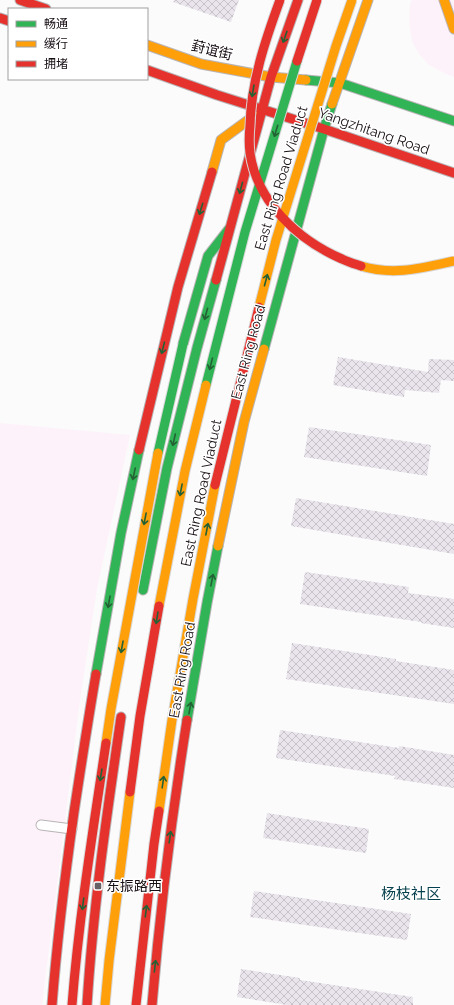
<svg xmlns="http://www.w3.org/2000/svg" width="454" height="1005" viewBox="0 0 454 1005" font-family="Raleway,'Noto Sans SC',sans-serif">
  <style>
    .built { fill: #fdf2f9 }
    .building { fill: url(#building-cross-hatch) }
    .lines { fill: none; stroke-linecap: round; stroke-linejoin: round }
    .lane-casing { stroke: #b8b4b6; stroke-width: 11 }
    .fast-casing { stroke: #b8b4b6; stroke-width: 11 }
    .slow-casing { stroke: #b8b4b6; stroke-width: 11 }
    .jam-casing { stroke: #b8b4b6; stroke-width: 11 }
    .lane { stroke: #fefefe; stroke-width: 9 }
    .fast { stroke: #30b455; stroke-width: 9 }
    .slow { stroke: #ff9f0a; stroke-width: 9 }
    .jam { stroke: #e5322d; stroke-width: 9 }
    .fast-bridge-casing { stroke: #d8d7d8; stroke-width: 11; stroke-linecap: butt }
    .slow-bridge-casing { stroke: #d8d7d8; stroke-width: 11; stroke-linecap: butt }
    .jam-bridge-casing { stroke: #d8d7d8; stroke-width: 11; stroke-linecap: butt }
    .fast-bridge { stroke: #30b455; stroke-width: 9 }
    .slow-bridge { stroke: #ff9f0a; stroke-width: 9 }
    .jam-bridge { stroke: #e5322d; stroke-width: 9 }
    .oneway { stroke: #246134 }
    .poi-dot { fill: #676165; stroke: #fff; stroke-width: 1.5 }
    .labels { text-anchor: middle; stroke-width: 3; stroke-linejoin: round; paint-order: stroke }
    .street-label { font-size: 14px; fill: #170e14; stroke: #fff }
    .poi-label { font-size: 14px; fill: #170e14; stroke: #fff; text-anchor: start }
    .neighbourhood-label { font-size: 15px; fill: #043f4d; stroke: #fff }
  </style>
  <defs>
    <pattern id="building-cross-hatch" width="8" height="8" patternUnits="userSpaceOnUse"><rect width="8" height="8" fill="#eae5ec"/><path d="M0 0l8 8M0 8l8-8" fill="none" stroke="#c8c3ca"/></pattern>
  </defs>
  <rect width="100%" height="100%" fill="#fbfbfb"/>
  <path class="built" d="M412 0H454V77L444 73 429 65 419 54 412 41 409 23 410 4Z
    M0 423 130 435 97 589 80 700 42 1005H0Z"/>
  <path class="building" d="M174 0H239L231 22 173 2Z
    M338 357 428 372 429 359 454 360V381L441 380 439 393 405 390 404 397 333 385Z
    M309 427 431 445 427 476 304 457Z
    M296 498 454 524V554L291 526Z
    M305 572 409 587 408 593 454 599V628L421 623V622L300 604Z
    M292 643 396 659V661L454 670V704L286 679Z
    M280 730 399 748V746L454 755V788L394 779 395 776 276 758Z
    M267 813 369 829 366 853 263 838Z
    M254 891 411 914 407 940 250 917Z
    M241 969 300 978V980L413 997V1005H287L237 997Z"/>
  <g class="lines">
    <defs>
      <path id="lane" d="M41 825 72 829"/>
      <path id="fast" d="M306 80 340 83 454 121
        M183 344 208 256 229 229
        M264 349 324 129 332 104
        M143 590 167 468 197 348 216 280
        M96 674 121 533 139 450
        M187 720 207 603 218 546"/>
      <path id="slow" d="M444 0 454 29
        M147 45 201 64 271 77 306 80
        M332 104 368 0
        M212 172 221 140 262 110
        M218 546 244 422 264 349"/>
      <path id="jam" d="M20 0 46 9
        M0 18 9 21
        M147 70 217 95 324 129 454 173
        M216 280 271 77 298 0
        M139 450 178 287 212 172
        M52 1005C57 940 65 876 74 812 81 766 88 720 96 674
        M87 1005C93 908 107 813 121 717
        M152 1005C160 910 172 814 187 720"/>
    </defs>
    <use href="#lane" class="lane-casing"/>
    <use href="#fast" class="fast-casing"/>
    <use href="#slow" class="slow-casing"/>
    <use href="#jam" class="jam-casing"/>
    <use href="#lane" class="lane"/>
    <use href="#fast" class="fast"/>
    <use href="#slow" class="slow"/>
    <use href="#jam" class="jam"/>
    <defs>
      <path id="fast-bridge" d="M206 385 245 232 297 61
        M158 453 183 344"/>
      <path id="slow-bridge" d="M361 266C394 276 422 268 454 261
        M259 307 276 240 336 46 352 0
        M159 606 185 471 206 385
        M106 743 111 709 158 453
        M159 811 172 720 193 599 215 485
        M105 1005 109 961 130 792"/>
      <path id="jam-bridge" d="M280 0C265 41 251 82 250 126 249 135 249 145 250 153 257 202 298 240 342 259 348 262 355 264 361 266
        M297 61 317 0
        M215 485 259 307
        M130 792 140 716 159 606
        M72 1005C79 917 93 830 106 743
        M136 1005 154 844 159 811"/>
    </defs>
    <use href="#fast-bridge" class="fast-bridge-casing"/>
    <use href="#slow-bridge" class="slow-bridge-casing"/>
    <use href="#jam-bridge" class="jam-bridge-casing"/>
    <use href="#fast-bridge" class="fast-bridge"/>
    <use href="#slow-bridge" class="slow-bridge"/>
    <use href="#jam-bridge" class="jam-bridge"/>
  </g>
  <defs><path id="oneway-shaft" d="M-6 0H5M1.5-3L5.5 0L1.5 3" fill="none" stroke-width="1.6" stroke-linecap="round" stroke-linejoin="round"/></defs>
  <g class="oneway">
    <use href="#oneway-shaft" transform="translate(285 37) rotate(109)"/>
    <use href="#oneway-shaft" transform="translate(253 91) rotate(99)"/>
    <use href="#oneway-shaft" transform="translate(276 131) rotate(107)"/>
    <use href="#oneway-shaft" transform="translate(241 188) rotate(105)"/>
    <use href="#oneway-shaft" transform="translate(201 209) rotate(107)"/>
    <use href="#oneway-shaft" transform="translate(266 280) rotate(-75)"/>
    <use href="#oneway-shaft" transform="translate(206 314) rotate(105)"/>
    <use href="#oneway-shaft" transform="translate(163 348) rotate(104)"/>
    <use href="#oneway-shaft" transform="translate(211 364) rotate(104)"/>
    <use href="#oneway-shaft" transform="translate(174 440) rotate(103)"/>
    <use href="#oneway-shaft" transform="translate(134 474) rotate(102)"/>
    <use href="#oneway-shaft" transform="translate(181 490) rotate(101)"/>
    <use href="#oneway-shaft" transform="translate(145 519) rotate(101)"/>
    <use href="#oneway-shaft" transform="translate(207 529) rotate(-79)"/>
    <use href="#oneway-shaft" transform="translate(212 580) rotate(-79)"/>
    <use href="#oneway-shaft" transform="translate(109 602) rotate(100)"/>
    <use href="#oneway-shaft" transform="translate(157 618) rotate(99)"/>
    <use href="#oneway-shaft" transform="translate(122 647) rotate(100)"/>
    <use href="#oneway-shaft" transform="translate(190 708) rotate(-80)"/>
    <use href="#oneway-shaft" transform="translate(101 775) rotate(99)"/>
    <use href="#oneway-shaft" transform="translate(163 782) rotate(-82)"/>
    <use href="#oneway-shaft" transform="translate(170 837) rotate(-82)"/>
    <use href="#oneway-shaft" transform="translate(83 904) rotate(97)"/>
    <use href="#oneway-shaft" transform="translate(146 911) rotate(-83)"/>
    <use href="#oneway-shaft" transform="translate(155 966) rotate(-84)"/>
  </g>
  <rect class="poi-dot" x="94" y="882" width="8" height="8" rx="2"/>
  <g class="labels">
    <g class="street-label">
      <text transform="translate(212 50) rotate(14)" y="5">葑谊街</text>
      <text transform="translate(374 131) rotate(19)" y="5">Yangzhitang Road</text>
      <text transform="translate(281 178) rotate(-73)" y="5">East Ring Road Viaduct</text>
      <text transform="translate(248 352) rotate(-75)" y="5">East Ring Road</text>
      <text transform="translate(201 493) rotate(-78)" y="5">East Ring Road Viaduct</text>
      <text transform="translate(182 670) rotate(-80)" y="5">East Ring Road</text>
    </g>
    <g class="poi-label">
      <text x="106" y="891">东振路西</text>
    </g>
    <g class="neighbourhood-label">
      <text x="411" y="899">杨枝社区</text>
    </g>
  </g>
  <rect x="8" y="8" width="140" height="72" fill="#ffffff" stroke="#a29fa1"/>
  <rect x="16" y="21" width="20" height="6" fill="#30b455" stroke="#a29fa1"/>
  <text x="44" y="28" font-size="12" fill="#170e14">畅通</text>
  <rect x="16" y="41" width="20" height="6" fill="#ff9f0a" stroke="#a29fa1"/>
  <text x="44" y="48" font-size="12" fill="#170e14">缓行</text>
  <rect x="16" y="61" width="20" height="6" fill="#e5322d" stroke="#a29fa1"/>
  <text x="44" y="68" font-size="12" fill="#170e14">拥堵</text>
</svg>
